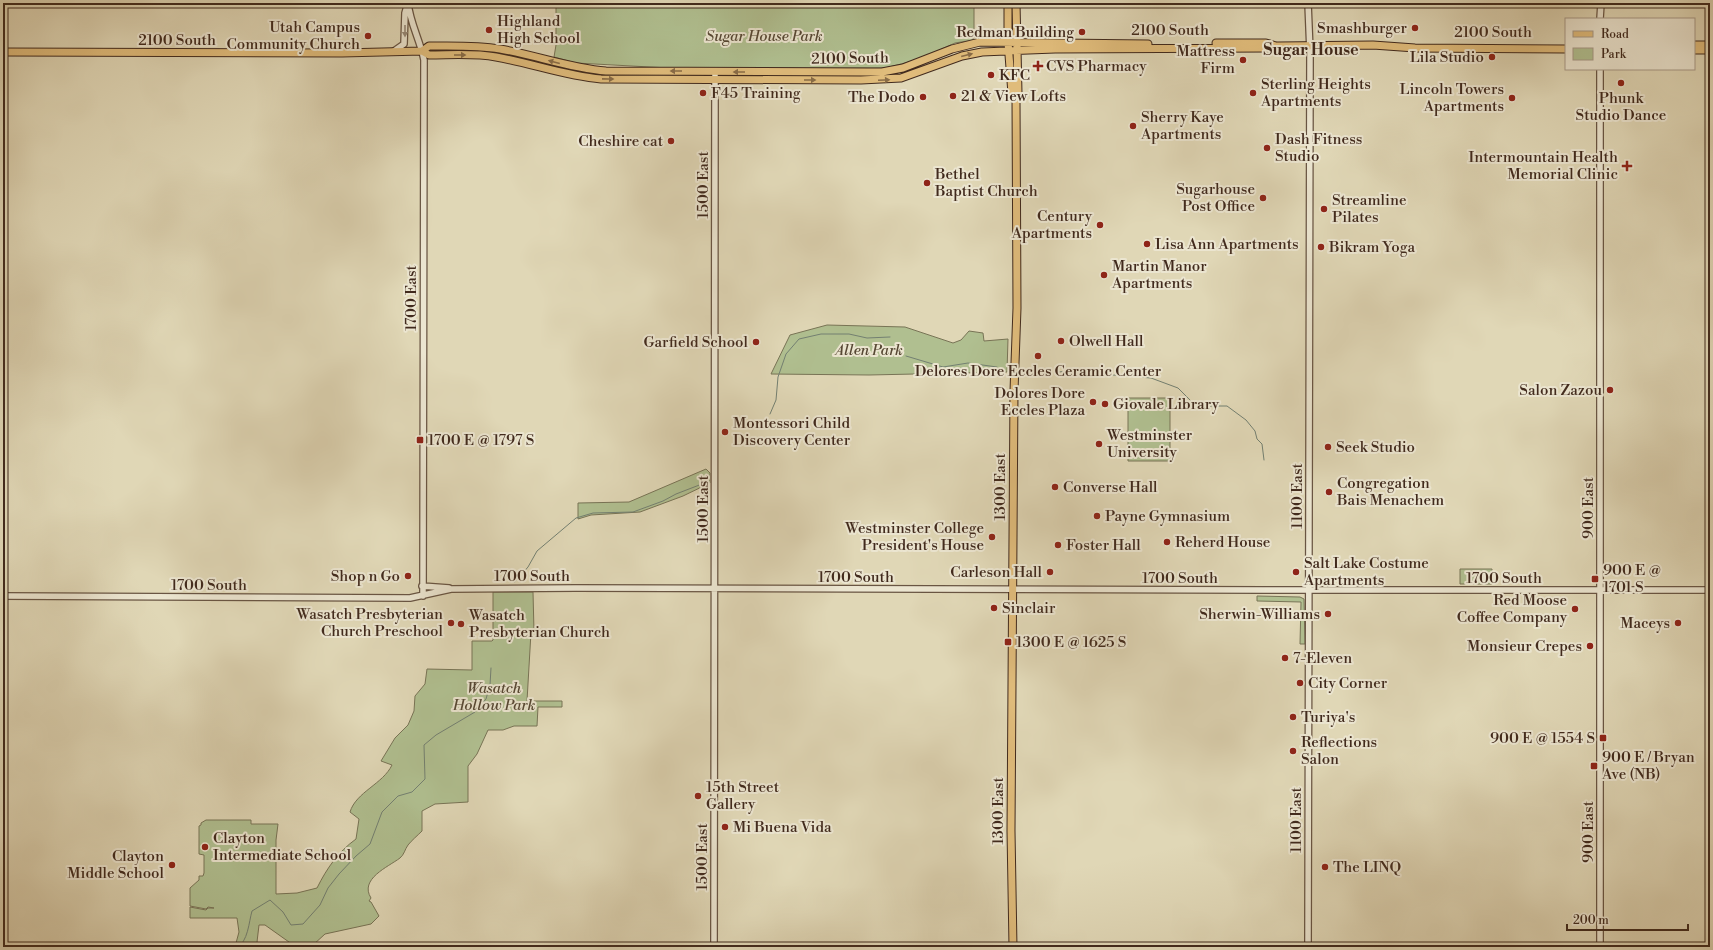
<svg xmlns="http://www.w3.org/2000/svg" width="1713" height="950" viewBox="0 0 1713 950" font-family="'Libre Bodoni',serif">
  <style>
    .green { fill: #b0bf90; stroke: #787456 }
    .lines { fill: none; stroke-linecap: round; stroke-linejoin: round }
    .stream { stroke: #738072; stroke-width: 1 }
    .minor-casing { stroke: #695543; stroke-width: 8 }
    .major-casing { stroke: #412a1d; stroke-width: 9 }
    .minor { stroke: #ebe5d0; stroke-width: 5.5 }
    .major { stroke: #e0bc7b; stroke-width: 7 }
    .oneway { fill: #968876 }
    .oneway2 { fill: #896c47 }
    .poi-dot { fill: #8f2418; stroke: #ebe5d0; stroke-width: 1.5 }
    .labels { text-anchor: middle; stroke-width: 4; stroke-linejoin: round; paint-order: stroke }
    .poi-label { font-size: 15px; fill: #412a1d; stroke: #ebe5d0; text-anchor: start }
    .street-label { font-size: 15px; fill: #412a1d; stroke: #ebe5d0 }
    .park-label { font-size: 15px; font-style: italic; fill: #574834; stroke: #ebe5d0 }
    .neighbourhood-label { font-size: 16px; font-weight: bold; fill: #412a1d; stroke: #ebe5d0 }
  </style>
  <rect width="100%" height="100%" fill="#e0d7b6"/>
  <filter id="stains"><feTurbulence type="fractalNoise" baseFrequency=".005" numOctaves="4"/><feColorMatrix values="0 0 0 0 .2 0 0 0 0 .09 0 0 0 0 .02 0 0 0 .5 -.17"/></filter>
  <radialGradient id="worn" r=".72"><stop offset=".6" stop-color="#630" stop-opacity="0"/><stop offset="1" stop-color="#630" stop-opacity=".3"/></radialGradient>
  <path class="green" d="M556 3H974V33L978 34V37H973V40L955 43 924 57 905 63 885 68H669L576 63 554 57 556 45Z
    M827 325 905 327 953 343 961 340 969 331 983 333 984 341 1008 339 1007 372 869 375 771 374 790 335Z
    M1128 398H1170V461H1128Z
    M706 469 710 473V483L683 496 640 512 591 515 578 519V503L629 502Z
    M1460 569H1492V584H1460Z
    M493 592H533L534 632H531L527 701H562V707H538L537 726H514L503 730H488L477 754 468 766V802L435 804 422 811V831C417 836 412 840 408 845 405 849 404 855 400 858 388 867 359 879 371 898L369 901 371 902 379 916 371 924 325 934 313 945 307 947H296L265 925H259L257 942 265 947H208L212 945 236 943 239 932 237 918H190V907L206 910 208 908H214L208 907 206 909 190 906V888L199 880V876H203L204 873V855L199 854V826L201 825V823L206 820H251V824H278L276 840V894L297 893 317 888C327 868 338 852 356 839L359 819 350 812C356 792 383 784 392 765L381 761 395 738 408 725 414 711 415 696 425 684 427 669 472 670V641H492L493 640Z
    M1257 596 1300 597 1304 599 1305 644H1300L1301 602 1257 601Z"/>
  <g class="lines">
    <path class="stream" d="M906 356 943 367 968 363 997 367
      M1059 372 1077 370 1113 375 1151 378 1178 388 1192 402 1209 406H1227L1246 420 1255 431 1257 439 1262 444 1264 460
      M770 414 776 400 778 377 786 354 799 339 821 334H849L867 338 890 337
      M515 582 528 567 537 551 576 518 593 513 633 512 663 501 676 494 702 484
      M237 947C248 943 249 921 252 911L270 900 283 912 291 925 303 924 320 905 328 888 339 874 356 856 370 844 382 812 398 796 412 792 425 779 424 745 436 735 475 712 486 699 490 685 491 668"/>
    <defs>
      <path id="minor" d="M408 3C410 23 420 40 424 60L423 596
        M1600 19 1601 3
        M394 51 404 44 405 13 407 6
        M422 586 449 588
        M3 596 410 598 451 589 576 588 1263 590H1710
        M714 947 715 71
        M1308 947 1310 52 1308 3
        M1600 947V69"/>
      <path id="major" d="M1008 3V42L1012 94 1016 99
        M1216 43H1266L1276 46
        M1694 45H1710
        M1694 50H1710
        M422 51 429 46C452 46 477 45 500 49 536 55 569 68 606 71L867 72H882L903 68 952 49 980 42 1148 44
        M3 52 342 53 422 51 429 55C451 55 474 53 496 57 531 63 565 76 601 79L861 80 901 78 962 56 982 52 1055 49 1267 48 1278 46 1373 45 1415 48 1566 49
        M1013 947 1011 831 1014 391 1017 308 1016 99 1018 93 1016 3"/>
    </defs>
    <use href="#minor" class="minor-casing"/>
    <use href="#major" class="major-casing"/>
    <use href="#minor" class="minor"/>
    <use href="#major" class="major"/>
  </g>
  <defs><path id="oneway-solid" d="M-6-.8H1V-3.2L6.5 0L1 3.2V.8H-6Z"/></defs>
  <use class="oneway" href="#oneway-solid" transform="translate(405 31) rotate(90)"/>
  <g class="oneway2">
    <use href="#oneway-solid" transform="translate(460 55)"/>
    <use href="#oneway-solid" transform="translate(967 55) rotate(-14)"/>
    <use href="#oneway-solid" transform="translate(554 62) rotate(-165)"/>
    <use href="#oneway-solid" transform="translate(676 71) rotate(-180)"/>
    <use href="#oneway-solid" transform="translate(739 72) rotate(-180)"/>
    <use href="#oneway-solid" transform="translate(608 79) rotate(1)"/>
    <use href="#oneway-solid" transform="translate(810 80)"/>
    <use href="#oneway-solid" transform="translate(884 80) rotate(-2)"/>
  </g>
  <g class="poi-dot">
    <circle cx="1415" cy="28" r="4"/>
    <circle cx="489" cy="30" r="4"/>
    <circle cx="1082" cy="32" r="4"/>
    <circle cx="368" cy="36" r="4"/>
    <circle cx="1492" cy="57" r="4"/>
    <circle cx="1243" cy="60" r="4"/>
    <path d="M1036 60h4v4h4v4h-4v4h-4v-4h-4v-4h4z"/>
    <circle cx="991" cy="75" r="4"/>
    <circle cx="1621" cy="83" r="4"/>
    <circle cx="703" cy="93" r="4"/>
    <circle cx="1253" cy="93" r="4"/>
    <circle cx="953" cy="96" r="4"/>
    <circle cx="923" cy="97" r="4"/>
    <circle cx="1512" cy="98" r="4"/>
    <circle cx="1133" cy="126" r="4"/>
    <circle cx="671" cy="141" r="4"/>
    <circle cx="1267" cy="148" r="4"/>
    <path d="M1625 160h4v4h4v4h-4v4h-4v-4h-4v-4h4z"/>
    <circle cx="927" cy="183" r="4"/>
    <circle cx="1263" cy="198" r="4"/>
    <circle cx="1324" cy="209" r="4"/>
    <circle cx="1100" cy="225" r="4"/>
    <circle cx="1147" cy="244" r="4"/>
    <circle cx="1321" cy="247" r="4"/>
    <circle cx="1104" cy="275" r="4"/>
    <circle cx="1061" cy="341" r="4"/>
    <circle cx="756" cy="342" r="4"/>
    <circle cx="1038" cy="356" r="4"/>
    <circle cx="1610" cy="390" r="4"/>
    <circle cx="1093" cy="402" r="4"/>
    <circle cx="1105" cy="404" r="4"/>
    <circle cx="725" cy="432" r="4"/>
    <rect x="416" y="436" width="8" height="8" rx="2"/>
    <circle cx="1099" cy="444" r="4"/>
    <circle cx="1328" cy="447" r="4"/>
    <circle cx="1055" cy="487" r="4"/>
    <circle cx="1329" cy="492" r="4"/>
    <circle cx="1097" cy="516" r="4"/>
    <circle cx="992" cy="537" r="4"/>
    <circle cx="1167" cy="542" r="4"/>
    <circle cx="1058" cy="545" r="4"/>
    <circle cx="1050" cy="572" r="4"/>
    <circle cx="1296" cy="572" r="4"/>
    <circle cx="408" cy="576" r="4"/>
    <rect x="1591" y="575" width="8" height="8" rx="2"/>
    <circle cx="994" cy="608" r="4"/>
    <circle cx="1575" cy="609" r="4"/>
    <circle cx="1328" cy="614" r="4"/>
    <circle cx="451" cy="623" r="4"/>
    <circle cx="1678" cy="623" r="4"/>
    <circle cx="461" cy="624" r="4"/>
    <rect x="1004" y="638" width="8" height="8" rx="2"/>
    <circle cx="1590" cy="646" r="4"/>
    <circle cx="1285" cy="658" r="4"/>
    <circle cx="1300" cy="683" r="4"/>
    <circle cx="1293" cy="717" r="4"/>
    <rect x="1599" y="734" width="8" height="8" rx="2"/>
    <circle cx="1293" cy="751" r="4"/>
    <rect x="1590" y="762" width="8" height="8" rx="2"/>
    <circle cx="698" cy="796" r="4"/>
    <circle cx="725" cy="827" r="4"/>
    <circle cx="205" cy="847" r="4"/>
    <circle cx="172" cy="865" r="4"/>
    <circle cx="1325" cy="867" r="4"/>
  </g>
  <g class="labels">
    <g class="poi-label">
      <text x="497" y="26">Highland<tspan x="497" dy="17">High School</tspan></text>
      <text x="360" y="32" text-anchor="end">Utah Campus<tspan x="360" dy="17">Community Church</tspan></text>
      <text x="1407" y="33" text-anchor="end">Smashburger</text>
      <text x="1074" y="37" text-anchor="end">Redman Building</text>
      <text x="1235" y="56" text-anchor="end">Mattress<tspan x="1235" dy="17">Firm</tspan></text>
      <text x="1484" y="62" text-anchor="end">Lila Studio</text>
      <text x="1046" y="71">CVS Pharmacy</text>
      <text x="999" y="80">KFC</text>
      <text x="1261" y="89">Sterling Heights<tspan x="1261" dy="17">Apartments</tspan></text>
      <text x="1504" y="94" text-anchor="end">Lincoln Towers<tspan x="1504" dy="17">Apartments</tspan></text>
      <text x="711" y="98">F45 Training</text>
      <text x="961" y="101">21 &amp; View Lofts</text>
      <text x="915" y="102" text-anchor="end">The Dodo</text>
      <text x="1621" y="103" text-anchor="middle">Phunk<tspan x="1621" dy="17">Studio Dance</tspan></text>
      <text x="1141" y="122">Sherry Kaye<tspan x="1141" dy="17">Apartments</tspan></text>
      <text x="1275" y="144">Dash Fitness<tspan x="1275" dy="17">Studio</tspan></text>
      <text x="663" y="146" text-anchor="end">Cheshire cat</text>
      <text x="1618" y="162" text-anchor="end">Intermountain Health<tspan x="1618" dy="17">Memorial Clinic</tspan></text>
      <text x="935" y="179">Bethel<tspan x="935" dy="17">Baptist Church</tspan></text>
      <text x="1255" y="194" text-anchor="end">Sugarhouse<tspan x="1255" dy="17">Post Office</tspan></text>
      <text x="1332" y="205">Streamline<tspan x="1332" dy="17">Pilates</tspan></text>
      <text x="1092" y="221" text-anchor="end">Century<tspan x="1092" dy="17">Apartments</tspan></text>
      <text x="1155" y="249">Lisa Ann Apartments</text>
      <text x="1329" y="252">Bikram Yoga</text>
      <text x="1112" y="271">Martin Manor<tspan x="1112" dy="17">Apartments</tspan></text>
      <text x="1069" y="346">Olwell Hall</text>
      <text x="748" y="347" text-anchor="end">Garfield School</text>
      <text x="1038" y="376" text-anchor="middle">Delores Dore Eccles Ceramic Center</text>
      <text x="1602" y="395" text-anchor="end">Salon Zazou</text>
      <text x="1085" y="398" text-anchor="end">Dolores Dore<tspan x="1085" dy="17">Eccles Plaza</tspan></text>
      <text x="1113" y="409">Giovale Library</text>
      <text x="733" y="428">Montessori Child<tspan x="733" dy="17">Discovery Center</tspan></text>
      <text x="1107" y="440">Westminster<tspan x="1107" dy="17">University</tspan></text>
      <text x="428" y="445">1700 E @ 1797 S</text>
      <text x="1336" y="452">Seek Studio</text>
      <text x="1337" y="488">Congregation<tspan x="1337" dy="17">Bais Menachem</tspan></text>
      <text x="1063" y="492">Converse Hall</text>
      <text x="1105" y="521">Payne Gymnasium</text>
      <text x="984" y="533" text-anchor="end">Westminster College<tspan x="984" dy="17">President's House</tspan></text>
      <text x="1175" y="547">Reherd House</text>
      <text x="1066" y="550">Foster Hall</text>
      <text x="1304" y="568">Salt Lake Costume<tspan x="1304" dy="17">Apartments</tspan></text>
      <text x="1603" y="575">900 E @<tspan x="1603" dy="17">1701 S</tspan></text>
      <text x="1042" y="577" text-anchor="end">Carleson Hall</text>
      <text x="400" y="581" text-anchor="end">Shop n Go</text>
      <text x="1567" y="605" text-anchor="end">Red Moose<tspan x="1567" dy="17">Coffee Company</tspan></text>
      <text x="1002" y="613">Sinclair</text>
      <text x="443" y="619" text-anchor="end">Wasatch Presbyterian<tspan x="443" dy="17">Church Preschool</tspan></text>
      <text x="1320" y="619" text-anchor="end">Sherwin-Williams</text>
      <text x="469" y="620">Wasatch<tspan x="469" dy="17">Presbyterian Church</tspan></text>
      <text x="1670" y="628" text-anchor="end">Maceys</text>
      <text x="1016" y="647">1300 E @ 1625 S</text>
      <text x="1582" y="651" text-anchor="end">Monsieur Crepes</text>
      <text x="1293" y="663">7-Eleven</text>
      <text x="1308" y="688">City Corner</text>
      <text x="1301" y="722">Turiya's</text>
      <text x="1595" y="743" text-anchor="end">900 E @ 1554 S</text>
      <text x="1301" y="747">Reflections<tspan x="1301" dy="17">Salon</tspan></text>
      <text x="1602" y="762">900 E / Bryan<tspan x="1602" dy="17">Ave (NB)</tspan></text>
      <text x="706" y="792">15th Street<tspan x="706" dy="17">Gallery</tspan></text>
      <text x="733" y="832">Mi Buena Vida</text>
      <text x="213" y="843">Clayton<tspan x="213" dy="17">Intermediate School</tspan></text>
      <text x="164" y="861" text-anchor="end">Clayton<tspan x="164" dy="17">Middle School</tspan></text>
      <text x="1333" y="872">The LINQ</text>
    </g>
    <g class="street-label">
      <text x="1170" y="35">2100 South</text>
      <text x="1493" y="37">2100 South</text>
      <text x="177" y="45">2100 South</text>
      <text transform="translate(850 58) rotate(-1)" y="5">2100 South</text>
      <text transform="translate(703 185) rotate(-90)" y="5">1500 East</text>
      <text transform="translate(411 298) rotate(-90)" y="5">1700 East</text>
      <text transform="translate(1000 487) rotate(-90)" y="5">1300 East</text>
      <text transform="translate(1297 496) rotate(-90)" y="5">1100 East</text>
      <text transform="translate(1588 508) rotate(-90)" y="5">900 East</text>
      <text transform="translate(703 509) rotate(-90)" y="5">1500 East</text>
      <text x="532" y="581">1700 South</text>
      <text x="856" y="582">1700 South</text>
      <text x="1180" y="583">1700 South</text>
      <text x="1504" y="583">1700 South</text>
      <text x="209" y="590">1700 South</text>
      <text transform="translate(998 811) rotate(-90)" y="5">1300 East</text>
      <text transform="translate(1296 820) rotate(-90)" y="5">1100 East</text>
      <text transform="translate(1588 832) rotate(-90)" y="5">900 East</text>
      <text transform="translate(702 857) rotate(-90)" y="5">1500 East</text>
    </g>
    <g class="park-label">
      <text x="764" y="41">Sugar House Park</text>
      <text x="869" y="355">Allen Park</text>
      <text x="494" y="693">Wasatch<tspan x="494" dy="17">Hollow Park</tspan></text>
    </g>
    <g class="neighbourhood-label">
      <text x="1311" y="55">Sugar House</text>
    </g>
  </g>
  <rect width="1713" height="950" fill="none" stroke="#e0d7b6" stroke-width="16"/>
  <rect x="4" y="4" width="1705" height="942" fill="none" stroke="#412a1d" stroke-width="2"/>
  <rect x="8" y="8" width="1697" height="934" fill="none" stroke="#412a1d"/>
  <rect x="1565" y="18" width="130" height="52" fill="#ebe5d0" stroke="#a79a88"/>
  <rect x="1573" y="31" width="20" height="6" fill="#e0bc7b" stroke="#a79a88"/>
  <text x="1601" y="38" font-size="12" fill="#412a1d">Road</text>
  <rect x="1573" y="48" width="20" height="12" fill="#b0bf90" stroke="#a79a88"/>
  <text x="1601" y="58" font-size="12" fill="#412a1d">Park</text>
  <path d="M1567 924v6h121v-6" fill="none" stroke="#412a1d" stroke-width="2"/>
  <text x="1573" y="924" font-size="12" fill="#412a1d" stroke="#ebe5d0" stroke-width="3" paint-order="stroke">200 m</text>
  <rect width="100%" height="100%" filter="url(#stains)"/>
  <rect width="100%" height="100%" fill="url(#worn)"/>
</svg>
